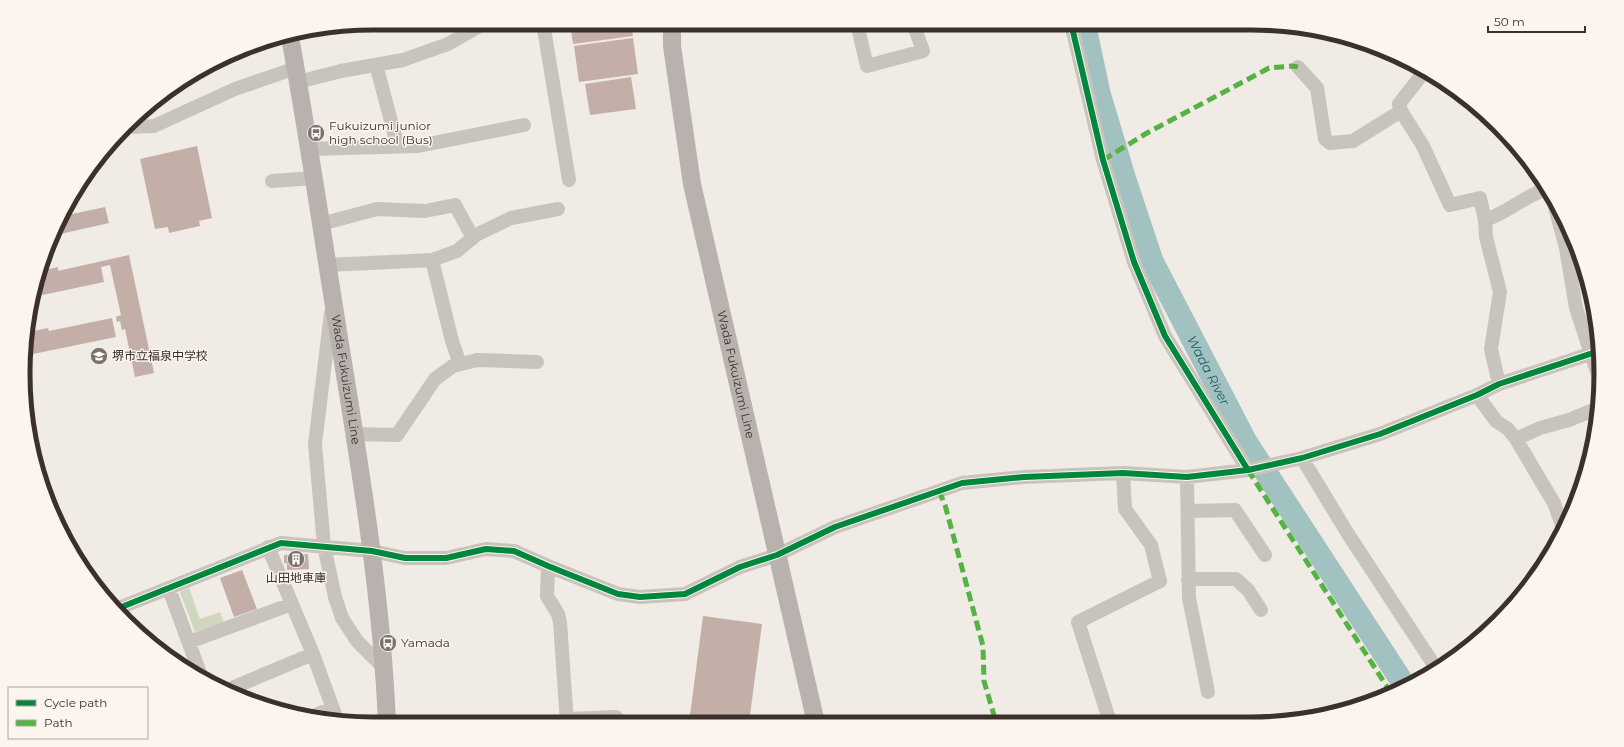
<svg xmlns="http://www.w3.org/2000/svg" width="1624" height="747" viewBox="0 0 1624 747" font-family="Montserrat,'Noto Sans JP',sans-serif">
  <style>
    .green { fill: #d1d6bf }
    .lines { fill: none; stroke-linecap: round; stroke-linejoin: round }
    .river { stroke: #a1c2c1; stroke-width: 23 }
    .building { fill: #c3afa7 }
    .minor { stroke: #c9c3be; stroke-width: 14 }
    .major { stroke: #b8b1ad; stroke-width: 18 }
    .quiet { stroke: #57b246; stroke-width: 5; stroke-dasharray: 10 5; stroke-linecap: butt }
    .cycleway-casing { stroke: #fbf5ee; stroke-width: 8 }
    .cycleway { stroke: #00873e; stroke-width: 6 }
    .labels { text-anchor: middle; stroke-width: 3; stroke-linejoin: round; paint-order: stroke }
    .poi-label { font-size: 12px; fill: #3b302b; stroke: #fbf5ee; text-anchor: start }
    .street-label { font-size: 12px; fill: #3b302b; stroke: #fbf5ee }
    .water-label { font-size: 13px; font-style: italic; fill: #1f5a5e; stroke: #fbf5ee }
    .rim { fill: none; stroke: #3b302b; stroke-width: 5 }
  </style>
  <rect width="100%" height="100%" fill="#f0ebe5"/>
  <path class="green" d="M189 588 200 619 220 612 224 622 195 632 180 592Z"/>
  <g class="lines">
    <path class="river" id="s1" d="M1084 23 1099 93 1125 180 1152 261 1246 442 1405 686"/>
  </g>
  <path class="building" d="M570 23H631L633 36 573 44Z
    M633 38 638 74 579 82 574 46Z
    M631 77 636 109 590 115 585 84Z
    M197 146 212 218 199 221 200 226 169 233 168 227 155 229 140 159Z
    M105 207 109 223 56 235 63 216Z
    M129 255 154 373 135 377 125 329 122 330 120 321 117 322 116 317 121 315 110 265 101 267 104 282 33 297 41 274 46 273 45 270 58 267V271Z
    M112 318 116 337 28 355 29 332 48 328 49 331Z
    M308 554 309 569 287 570V563H284V555Z
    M242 570 257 609 234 617 220 578Z
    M703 616 762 624 749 723H689Z"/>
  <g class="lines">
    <path class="minor" d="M543 23 569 180
      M858 23V28L867 66 923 51 913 23
      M1071 23 1103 160 1134 262 1165 336 1248 470
      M376 65 398 147
      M1298 67 1317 88 1325 139 1330 143 1353 141 1401 111
      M1426 72 1420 77 1399 104 1401 111 1423 146 1450 205 1480 198 1485 220 1486 237 1500 292 1491 349 1499 384
      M298 82 341 71 403 60 448 44 485 23
      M128 127 154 126 235 89 296 68
      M309 149 418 146 524 125
      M272 181 314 178
      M1553 200 1566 248 1576 308 1600 381
      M1485 220C1508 213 1525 195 1547 189
      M321 224 377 209 425 211 455 205 473 238
      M432 260 452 341 460 364
      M327 265 432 260 457 251 476 235 511 218 558 209
      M331 313 315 444 324 546 335 597 342 618 357 641 383 667
      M1477 395 1496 421 1508 429 1516 439 1554 503 1563 528
      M355 434 397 435 435 379 453 366 477 360 537 362
      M1516 439 1540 428 1569 420 1598 408
      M1302 458 1348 534 1436 668
      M1187 477 1189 598 1208 692
      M1188 511 1235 510 1265 555
      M268 547 313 654 337 720
      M548 566 547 596 558 614 560 622 567 723
      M1188 579H1236L1248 590 1261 610
      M169 589 200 673
      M119 608 281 543 372 551 405 558H446L486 549 514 551 548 566 618 594 640 597 685 594 740 567 777 555 835 527 962 483 1024 477 1123 473 1187 477 1248 470 1302 458 1380 434 1477 395 1499 384 1599 351
      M189 642 292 604
      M227 690 313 654
      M308 718 333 708
      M567 719 616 717V723
      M1110 722 1078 622 1160 581 1151 545 1125 509 1123 473"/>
    <g class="major">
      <path id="s2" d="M672 23V46L692 184 816 723"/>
      <path id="s3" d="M290 37C309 141 324 246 341 350 361 474 382 599 387 724"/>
    </g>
    <path class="quiet" d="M1103 160 1147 133 1269 68 1292 66 1298 67
      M1248 470 1391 693
      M939 491 945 505 983 646 984 681 996 722"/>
    <defs>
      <path id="cycleway" d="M1071 23 1103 160 1134 262 1165 336 1248 470
        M119 608 281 543 372 551 405 558H446L486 549 514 551 548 566 618 594 640 597 685 594 740 567 777 555 835 527 962 483 1024 477 1123 473 1187 477 1248 470 1302 458 1380 434 1477 395 1499 384 1599 351"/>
    </defs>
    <use href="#cycleway" class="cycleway-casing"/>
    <use href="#cycleway" class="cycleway"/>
  </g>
  <defs>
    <symbol id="bus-disc" viewBox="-11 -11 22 22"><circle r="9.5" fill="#7a716c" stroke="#fbf5ee"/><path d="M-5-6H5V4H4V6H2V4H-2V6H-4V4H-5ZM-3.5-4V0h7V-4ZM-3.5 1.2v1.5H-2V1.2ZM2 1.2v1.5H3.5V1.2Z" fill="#fff"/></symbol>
    <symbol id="school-disc" viewBox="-11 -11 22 22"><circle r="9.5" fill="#7a716c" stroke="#fbf5ee"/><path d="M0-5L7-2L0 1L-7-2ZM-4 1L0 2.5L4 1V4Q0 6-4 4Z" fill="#fff"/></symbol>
    <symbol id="building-disc" viewBox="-11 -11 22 22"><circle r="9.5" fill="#7a716c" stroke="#fbf5ee"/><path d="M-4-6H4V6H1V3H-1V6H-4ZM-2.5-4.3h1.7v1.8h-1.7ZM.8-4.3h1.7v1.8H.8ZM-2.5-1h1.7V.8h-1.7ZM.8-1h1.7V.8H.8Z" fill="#fff"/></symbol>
  </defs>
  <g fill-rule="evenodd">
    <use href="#bus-disc" x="306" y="123" width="20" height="20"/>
    <use href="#school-disc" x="89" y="346" width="20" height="20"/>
    <use href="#building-disc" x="286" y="549" width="20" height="20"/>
    <use href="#bus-disc" x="378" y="633" width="20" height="20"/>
  </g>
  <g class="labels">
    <g class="poi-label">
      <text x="329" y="130">Fukuizumi junior<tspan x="329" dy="14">high school (Bus)</tspan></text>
      <text x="112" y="360">堺市立福泉中学校</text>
      <text x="296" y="582" text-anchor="middle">山田地車庫</text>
      <text x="401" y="647">Yamada</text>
    </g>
    <g class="street-label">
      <text dy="4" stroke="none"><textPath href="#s2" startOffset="358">Wada Fukuizumi Line</textPath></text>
      <text dy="4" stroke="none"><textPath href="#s3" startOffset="347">Wada Fukuizumi Line</textPath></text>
    </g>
    <g class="water-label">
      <text dy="5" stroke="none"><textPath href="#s1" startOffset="371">Wada River</textPath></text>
    </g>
  </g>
  <path d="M0 0H1624V747H0ZM373 30H1251A343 343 0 0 1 1594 373V374A343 343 0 0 1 1251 717H373A343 343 0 0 1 30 374V373A343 343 0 0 1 373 30Z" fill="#fbf5ee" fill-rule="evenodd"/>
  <path class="rim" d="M373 30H1251A343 343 0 0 1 1594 373V374A343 343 0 0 1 1251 717H373A343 343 0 0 1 30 374V373A343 343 0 0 1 373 30Z"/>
  <rect x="8" y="687" width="140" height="52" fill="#fbf5ee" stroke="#aea6a0"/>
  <rect x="16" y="700" width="20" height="6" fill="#00873e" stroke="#aea6a0"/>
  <text x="44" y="707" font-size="12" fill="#3b302b">Cycle path</text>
  <rect x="16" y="720" width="20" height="6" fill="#57b246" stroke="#aea6a0"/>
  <text x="44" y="727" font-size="12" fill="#3b302b">Path</text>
  <path d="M1488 26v6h97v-6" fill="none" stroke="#3b302b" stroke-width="2"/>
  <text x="1494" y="26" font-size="12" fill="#3b302b" stroke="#fbf5ee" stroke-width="3" paint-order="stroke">50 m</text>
</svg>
